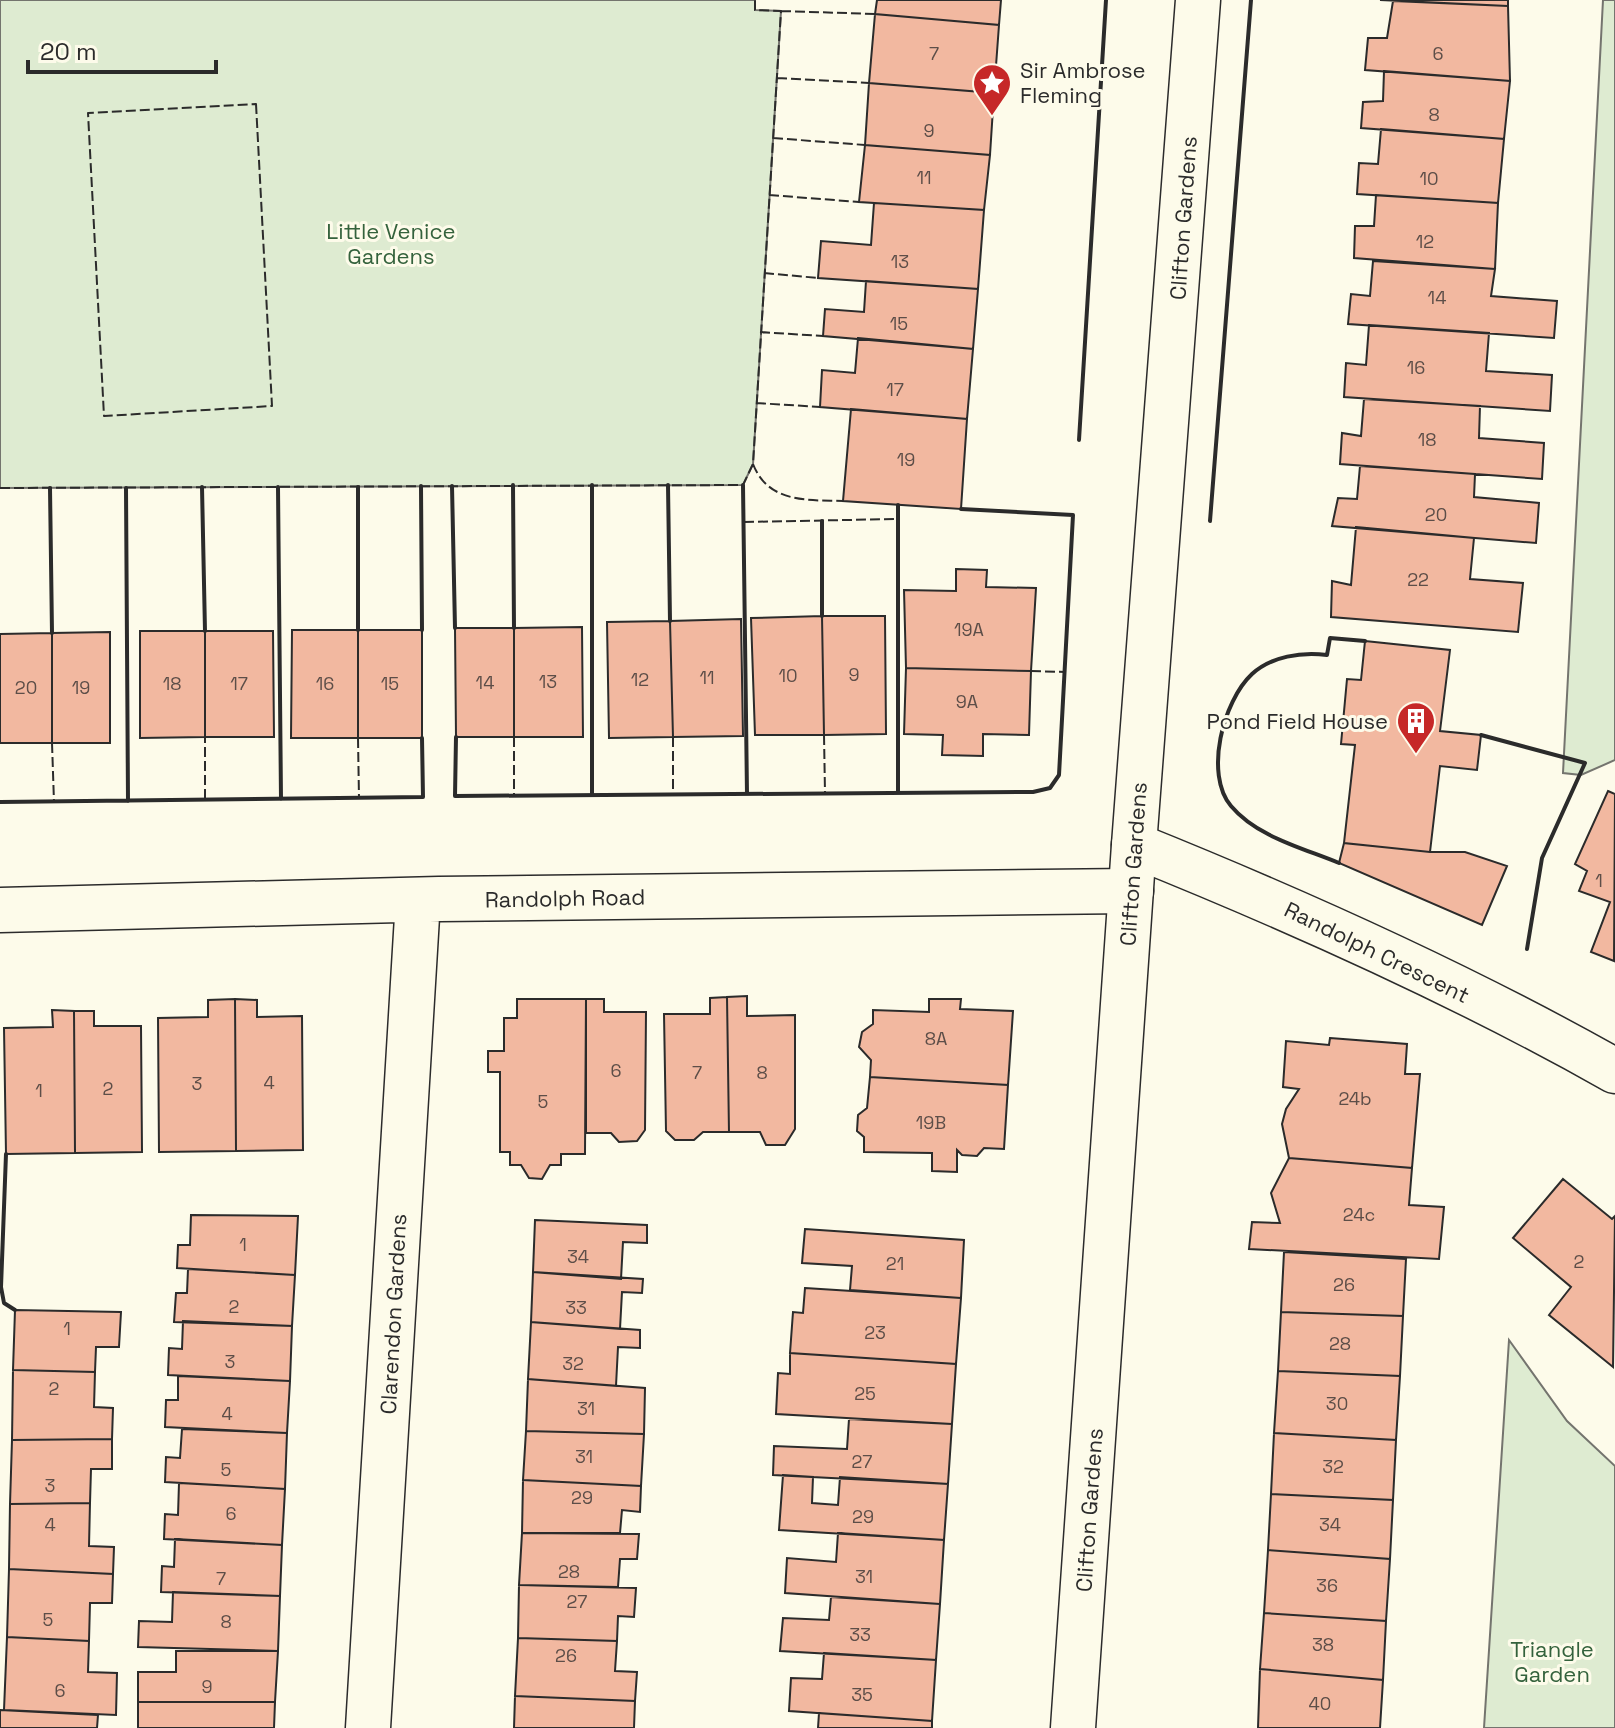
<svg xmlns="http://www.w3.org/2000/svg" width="1615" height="1728" viewBox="0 0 1615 1728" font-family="'Space Grotesk',sans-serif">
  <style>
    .green { fill: #deebd1; stroke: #74746e; stroke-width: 2 }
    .building { fill: #f2b8a0; stroke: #2b2b2b; stroke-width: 2 }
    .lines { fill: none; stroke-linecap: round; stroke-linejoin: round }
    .minor-casing { stroke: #2b2b2b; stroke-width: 47 }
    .secondary-casing { stroke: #2b2b2b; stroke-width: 47 }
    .minor { stroke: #fdfbea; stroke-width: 44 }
    .secondary { stroke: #fdfbea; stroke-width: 44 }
    .fence { stroke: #2b2b2b; stroke-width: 2; stroke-dasharray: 10 4; stroke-linecap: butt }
    .wall { stroke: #2b2b2b; stroke-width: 4 }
    .labels { text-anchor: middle; stroke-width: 6; stroke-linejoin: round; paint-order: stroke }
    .number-label { font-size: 18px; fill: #5d4e48 }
    .poi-label { font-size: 22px; fill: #2b2b2b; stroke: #fdfbea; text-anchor: start }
    .street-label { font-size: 22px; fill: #2b2b2b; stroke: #fdfbea }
    .park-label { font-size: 22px; fill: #34623c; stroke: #fdfbea }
  </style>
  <rect width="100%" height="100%" fill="#fdfbea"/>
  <path class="green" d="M0 0H755V10L781 11 753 464 743 485 0 488Z
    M1603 0H1615V760L1581 775 1563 773Z
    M1509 1340 1567 1421 1615 1466V1728H1484Z"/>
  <path class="building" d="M877 0H1001L999 25 875 14Z
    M1380 0H1508V6Z
    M1393 1 1508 6 1510 81 1365 70 1368 38H1387Z
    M875 14 999 25 994 93 869 83Z
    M1384 71 1510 81 1504 139 1361 128 1363 102 1383 101Z
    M869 83 994 93 990 155 865 145Z
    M1381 129 1504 139 1498 203 1357 194 1359 163 1378 164Z
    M865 145 990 155 984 210 859 202Z
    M1376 195 1498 203 1495 269 1354 258 1355 226H1374Z
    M874 203 984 210 978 289 818 278 821 241 871 245Z
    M1373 261 1495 269 1491 296 1557 301 1554 338 1348 324 1351 294 1370 296Z
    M866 281 978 289 973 349 823 336 825 309 864 312Z
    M1369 325 1489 333 1486 371 1552 375 1550 411 1344 397 1346 363 1366 365Z
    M858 338 973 349 967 419 820 407 822 370 855 373Z
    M1364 399 1480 406 1479 438 1544 443 1542 479 1340 464 1342 433 1361 436Z
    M851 409 967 419 961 509 843 501Z
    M1360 466 1475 474 1474 497 1539 503 1536 543 1332 526 1338 498 1357 499Z
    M1356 527 1474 538 1470 579 1523 583 1518 632 1331 617 1332 581 1351 585Z
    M956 569 987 570 986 587 1036 588 1031 671 906 668 904 590 956 591Z
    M822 616 824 735H755L751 618Z
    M822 616H885L886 734 824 735Z
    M741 619 743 736 673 737 670 621Z
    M670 621 673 737 609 738 607 622Z
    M582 627 583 737H514V628Z
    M455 628H514V737H456Z
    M292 630H358V738H291Z
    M358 630H422V738H358Z
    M140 631H205V737L140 738Z
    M205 631H273L274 737H205Z
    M110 632V743H52V633Z
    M52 633V743H0V634Z
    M1365 641 1450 650 1440 731 1481 735 1477 770 1440 766 1430 852 1344 843 1355 745 1341 744 1347 679 1361 680Z
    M906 668 1031 671 1029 735 983 734V756L942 755 943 735 904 734Z
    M1608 791 1615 794 1614 961 1591 952 1610 902 1579 891 1587 871 1575 864Z
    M1344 843 1430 852H1465L1507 866 1482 925 1339 863Z
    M747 996V1016L795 1015V1129L785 1145H766L760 1132H729L727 997Z
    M727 997 729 1132H703L694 1140H675L666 1131 664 1014H710V998Z
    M235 999 236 1151 159 1152 158 1018 208 1017V1000Z
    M235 999 257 1000V1017L302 1016 303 1150 236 1151Z
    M517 999H586L585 1154H561V1165H550L542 1179 529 1178 521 1165H510V1152H500V1072H488V1051H504V1018H517Z
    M586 999H604V1012H646L645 1130 637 1141 619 1142 611 1133H586Z
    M929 999H961L960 1009 1013 1011 1008 1085 870 1077 871 1060 859 1047 862 1032 873 1024V1010L929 1012Z
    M52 1010 74 1011 75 1153 6 1154 4 1028 53 1027Z
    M74 1011H94V1026H141L142 1152 75 1153Z
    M1330 1038 1407 1044 1405 1074H1420L1412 1168 1289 1158 1282 1124 1286 1109 1299 1089 1283 1087 1286 1041 1329 1045Z
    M870 1077 1008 1085 1004 1149 984 1148 977 1156 962 1155 957 1150V1172L932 1171V1153L864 1152V1137L857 1131 858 1115 867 1108Z
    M1289 1158 1412 1168 1409 1205 1444 1207 1439 1259 1249 1249 1252 1222 1280 1223 1271 1193Z
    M1563 1179 1612 1219 1615 1216 1613 1367 1549 1315 1571 1287 1513 1238Z
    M191 1215 298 1216 295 1275 177 1268 178 1245H190Z
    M535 1220 647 1225V1243L623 1242 621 1279 533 1272Z
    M805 1229 964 1240 961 1298 850 1290 852 1266 802 1263Z
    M1284 1252 1406 1259 1403 1316 1281 1312Z
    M188 1269 295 1275 292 1326 174 1322 176 1293H187Z
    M533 1272 643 1279 642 1293 622 1292 620 1329 531 1322Z
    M805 1288 961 1298 956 1364 790 1353 793 1312 803 1313Z
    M15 1310 121 1312 119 1347H96L95 1372 13 1370Z
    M1281 1312 1403 1316 1400 1376 1278 1371Z
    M183 1321 292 1326 290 1381 168 1375 169 1348 182 1349Z
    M531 1322 640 1330V1348L618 1347 616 1386 528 1379Z
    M790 1353 956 1364 952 1424 776 1414 778 1373 790 1374Z
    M13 1370 95 1372 94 1407 113 1408 112 1439 12 1440Z
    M1278 1371 1400 1376 1396 1440 1274 1433Z
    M178 1376 290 1381 287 1433 165 1427 166 1400H178Z
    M528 1379 645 1388 644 1434 526 1431Z
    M849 1419 952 1424 948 1484 773 1475 774 1446 847 1449Z
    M182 1429 287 1433 285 1489 165 1482 166 1457 180 1458Z
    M526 1431 644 1434 641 1486 523 1480Z
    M1274 1433 1396 1440 1393 1500 1271 1494Z
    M112 1439V1469H91L90 1503 10 1504 12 1440Z
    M783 1475 813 1477 812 1503 838 1505 840 1477 948 1484 944 1540 779 1530Z
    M523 1480 641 1486 640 1512 622 1510 620 1533H522Z
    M179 1483 285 1489 282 1545 164 1539 165 1514 178 1515Z
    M1271 1494 1393 1500 1390 1559 1268 1550Z
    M90 1503 89 1546 114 1547 113 1574 9 1569 10 1504Z
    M522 1533 639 1534 637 1559H620L618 1587 519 1585Z
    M838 1533 944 1540 940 1604 785 1593 787 1558 836 1562Z
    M175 1539 282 1545 280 1596 161 1592 162 1566 174 1567Z
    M1268 1550 1390 1559 1386 1621 1264 1613Z
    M9 1569 113 1574 112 1603H90L89 1641 7 1637Z
    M519 1585 636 1588 634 1617 618 1616 617 1641 518 1638Z
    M173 1592 280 1596 278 1651 138 1647 139 1621 172 1622Z
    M831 1597 940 1604 936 1660 780 1651 783 1618 829 1620Z
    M1264 1613 1386 1621 1383 1680 1260 1669Z
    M7 1637 89 1641 88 1672 117 1673 116 1715 4 1710Z
    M518 1638 617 1641 615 1671 637 1672 635 1701 515 1696Z
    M176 1651H278L275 1702H138V1672H176Z
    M824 1653 936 1660 932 1721 789 1711 791 1678 822 1679Z
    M1260 1669 1383 1680 1380 1728H1258Z
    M515 1696 635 1701 634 1728H514Z
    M138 1702H275L274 1728H138Z
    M0 1710 98 1715 97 1728H0Z
    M819 1713 932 1721V1728H818Z"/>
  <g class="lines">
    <defs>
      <path id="minor" d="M1134 845C1298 911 1461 984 1615 1071
        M0 910 439 899 1131 891
        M368 1728 418 900"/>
      <path id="secondary" d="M1073 1728 1134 845 1198 0"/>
    </defs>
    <use href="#minor" class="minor-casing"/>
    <use href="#secondary" class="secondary-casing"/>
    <use href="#minor" class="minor"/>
    <use href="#secondary" class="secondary"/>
    <path class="fence" d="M781 11 875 14
      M777 78 869 83
      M256 104 272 406 104 416 88 113Z
      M773 138 865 145
      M769 195 859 202
      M764 273 818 278
      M760 332 823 336
      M756 403 820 407
      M753 464C768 503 807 500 843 501
      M0 488 743 485 753 464 781 11 755 10V0
      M744 522 898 519
      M1031 671 1066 672
      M824 735 825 793
      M514 737V796
      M673 737V794
      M358 738 359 798
      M52 743 54 802
      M205 799V737"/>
    <path class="wall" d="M1079 440 1106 0
      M513 485 514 628
      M592 485V795
      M668 485 670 621
      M743 485 747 794
      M421 486 422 630
      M452 486 455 628
      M202 487 205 631
      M278 487 281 799
      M358 487V630
      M50 488 52 633
      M126 488 128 801
      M1210 521 1251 0
      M822 616V521
      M1481 735 1585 763 1542 858 1527 949
      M456 737 455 796 1033 792 1050 788 1059 775 1073 515 961 509
      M898 793V505
      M0 802 423 797 422 738
      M1339 863C1303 848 1257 837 1231 806 1204 774 1223 701 1252 674 1272 656 1301 652 1327 655L1330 638 1365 641
      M6 1154 1 1287 4 1303 15 1310"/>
  </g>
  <defs>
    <symbol id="sight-pin" viewBox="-11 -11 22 30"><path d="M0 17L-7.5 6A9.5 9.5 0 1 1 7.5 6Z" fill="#c62828" stroke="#fdfbea"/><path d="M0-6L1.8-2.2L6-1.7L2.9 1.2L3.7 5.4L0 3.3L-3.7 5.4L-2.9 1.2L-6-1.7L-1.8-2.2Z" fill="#fff"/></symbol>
    <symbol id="building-pin" viewBox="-11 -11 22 30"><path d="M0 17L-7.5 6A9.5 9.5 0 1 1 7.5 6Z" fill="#c62828" stroke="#fdfbea"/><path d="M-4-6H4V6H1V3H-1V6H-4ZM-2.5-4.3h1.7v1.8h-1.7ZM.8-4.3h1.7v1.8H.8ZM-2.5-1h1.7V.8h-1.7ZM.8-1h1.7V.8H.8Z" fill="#fff"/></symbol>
  </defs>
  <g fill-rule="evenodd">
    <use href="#sight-pin" x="970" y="61" width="44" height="60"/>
    <use href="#building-pin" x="1394" y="699" width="44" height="60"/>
  </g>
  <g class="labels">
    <g class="number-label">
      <text x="934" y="60">7</text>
      <text x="1438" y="60">6</text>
      <text x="1434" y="121">8</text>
      <text x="929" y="137">9</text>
      <text x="924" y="184">11</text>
      <text x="1429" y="185">10</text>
      <text x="1425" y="248">12</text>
      <text x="900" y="268">13</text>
      <text x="1437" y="304">14</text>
      <text x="899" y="330">15</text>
      <text x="1416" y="374">16</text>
      <text x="895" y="396">17</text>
      <text x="1427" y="446">18</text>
      <text x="906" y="466">19</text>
      <text x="1436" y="521">20</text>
      <text x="1418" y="586">22</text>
      <text x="969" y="636">19A</text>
      <text x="854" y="681">9</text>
      <text x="788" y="682">10</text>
      <text x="707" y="684">11</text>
      <text x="640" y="686">12</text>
      <text x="548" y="688">13</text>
      <text x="485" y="689">14</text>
      <text x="172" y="690">18</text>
      <text x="239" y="690">17</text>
      <text x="325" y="690">16</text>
      <text x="390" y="690">15</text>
      <text x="26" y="694">20</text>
      <text x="81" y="694">19</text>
      <text x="967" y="708">9A</text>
      <text x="1599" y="887">1</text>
      <text x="936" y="1045">8A</text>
      <text x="616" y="1077">6</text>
      <text x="697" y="1079">7</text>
      <text x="762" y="1079">8</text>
      <text x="269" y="1089">4</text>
      <text x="197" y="1090">3</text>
      <text x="108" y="1095">2</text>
      <text x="39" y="1097">1</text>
      <text x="1355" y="1105">24b</text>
      <text x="543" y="1108">5</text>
      <text x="931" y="1129">19B</text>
      <text x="1359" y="1221">24c</text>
      <text x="243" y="1251">1</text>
      <text x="578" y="1263">34</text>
      <text x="1579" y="1268">2</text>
      <text x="895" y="1270">21</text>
      <text x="1344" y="1291">26</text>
      <text x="234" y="1313">2</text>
      <text x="576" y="1314">33</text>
      <text x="67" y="1335">1</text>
      <text x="875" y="1339">23</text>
      <text x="1340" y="1350">28</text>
      <text x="230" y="1368">3</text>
      <text x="573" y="1370">32</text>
      <text x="54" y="1395">2</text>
      <text x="865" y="1400">25</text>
      <text x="1337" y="1410">30</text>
      <text x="586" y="1415">31</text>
      <text x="227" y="1420">4</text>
      <text x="584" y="1463">31</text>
      <text x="862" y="1468">27</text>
      <text x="1333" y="1473">32</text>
      <text x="226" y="1476">5</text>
      <text x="50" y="1492">3</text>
      <text x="582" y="1504">29</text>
      <text x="231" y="1520">6</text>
      <text x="863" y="1523">29</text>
      <text x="50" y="1531">4</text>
      <text x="1330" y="1531">34</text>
      <text x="569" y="1578">28</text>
      <text x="864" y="1583">31</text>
      <text x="221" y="1585">7</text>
      <text x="1327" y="1592">36</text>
      <text x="577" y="1608">27</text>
      <text x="48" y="1626">5</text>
      <text x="226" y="1628">8</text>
      <text x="860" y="1641">33</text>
      <text x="1323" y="1651">38</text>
      <text x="566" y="1662">26</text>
      <text x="207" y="1693">9</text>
      <text x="60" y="1697">6</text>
      <text x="862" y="1701">35</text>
      <text x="1320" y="1710">40</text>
    </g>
    <g class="poi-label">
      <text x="1020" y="78">Sir Ambrose<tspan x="1020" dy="25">Fleming</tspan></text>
      <text x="1388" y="729" text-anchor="end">Pond Field House</text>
    </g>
    <g class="street-label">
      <text transform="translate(1183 218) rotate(-86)" y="8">Clifton Gardens</text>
      <text transform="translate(1133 864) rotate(-86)" y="8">Clifton Gardens</text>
      <text transform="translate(565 898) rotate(-1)" y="8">Randolph Road</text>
      <text transform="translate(1377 952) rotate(26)" y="8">Randolph Crescent</text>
      <text transform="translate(393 1314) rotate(-87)" y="8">Clarendon Gardens</text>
      <text transform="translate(1089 1510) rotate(-86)" y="8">Clifton Gardens</text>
    </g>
    <g class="park-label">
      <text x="391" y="239">Little Venice<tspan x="391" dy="25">Gardens</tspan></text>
      <text x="1552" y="1657">Triangle<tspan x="1552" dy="25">Garden</tspan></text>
    </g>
  </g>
  <path d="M28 60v12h188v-12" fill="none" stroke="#2b2b2b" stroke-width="4"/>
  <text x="40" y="60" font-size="24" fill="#2b2b2b" stroke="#fdfbea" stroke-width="6" paint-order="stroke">20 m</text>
</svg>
